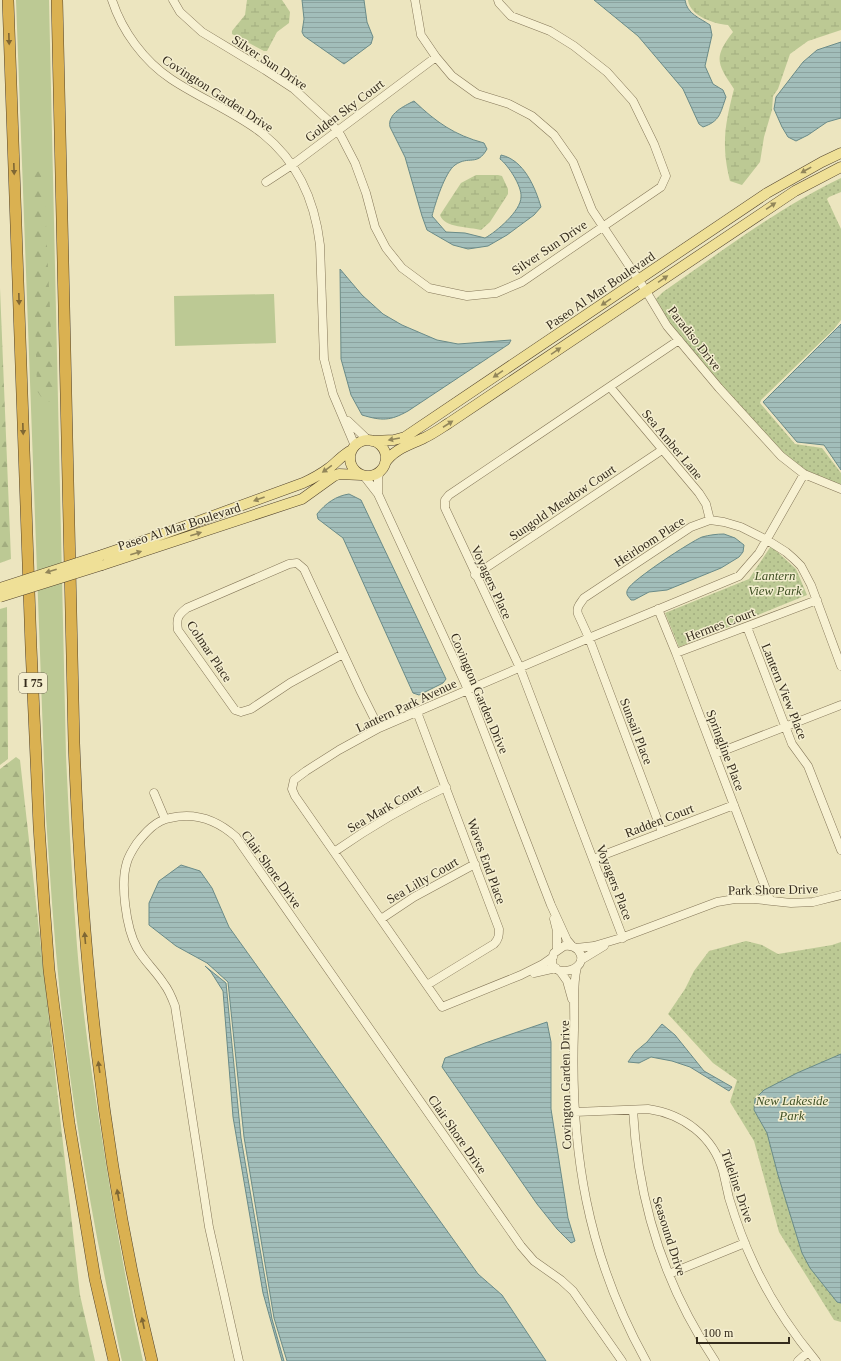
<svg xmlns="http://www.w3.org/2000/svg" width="841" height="1361" viewBox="0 0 841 1361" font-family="'Times New Roman',serif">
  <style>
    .grass { fill: #bcc994 }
    .forest { fill: url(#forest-firs) }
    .wetland { fill: url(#wetland-marsh) }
    .park { fill: url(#park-dots) }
    .water { fill: url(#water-rules); stroke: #6a8b88 }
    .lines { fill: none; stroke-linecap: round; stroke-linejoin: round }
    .minor-casing { stroke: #847658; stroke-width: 9 }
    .major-casing { stroke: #52432d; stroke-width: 11 }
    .highway-casing { stroke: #52432d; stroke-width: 12 }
    .minor { stroke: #f7f1d2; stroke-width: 8 }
    .major { stroke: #efe097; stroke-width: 10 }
    .highway { stroke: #dab151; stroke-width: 11 }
    .major-bridge-casing { stroke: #52432d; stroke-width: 11; stroke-linecap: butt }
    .major-bridge { stroke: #efe097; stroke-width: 10 }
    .oneway { fill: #7f6734 }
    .oneway2 { fill: #92865a }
    .labels { text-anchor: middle; stroke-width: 3; stroke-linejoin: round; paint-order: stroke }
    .shield { fill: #f4eecf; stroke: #6e6652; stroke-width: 1 }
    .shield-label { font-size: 12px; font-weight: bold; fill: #342b1c }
    .street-label { font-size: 13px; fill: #342b1c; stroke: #f4eecf }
    .park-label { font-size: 13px; font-style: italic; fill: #3f5024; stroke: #f4eecf }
  </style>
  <defs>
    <pattern id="forest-firs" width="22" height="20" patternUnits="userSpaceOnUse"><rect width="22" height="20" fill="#bcc994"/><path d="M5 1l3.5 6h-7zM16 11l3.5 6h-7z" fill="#a2ad7f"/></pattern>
    <pattern id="wetland-marsh" width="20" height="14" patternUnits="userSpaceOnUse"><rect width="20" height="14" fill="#bcc994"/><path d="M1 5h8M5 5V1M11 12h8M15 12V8" fill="none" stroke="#a2ad7f"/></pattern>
    <pattern id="park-dots" width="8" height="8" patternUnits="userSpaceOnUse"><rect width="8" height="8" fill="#bcc994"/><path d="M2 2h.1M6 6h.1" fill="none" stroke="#a2ad7f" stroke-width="1.8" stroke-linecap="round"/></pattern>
    <pattern id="water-rules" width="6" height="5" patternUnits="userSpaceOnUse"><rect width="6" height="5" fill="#a2beba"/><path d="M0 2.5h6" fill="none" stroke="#8ca39f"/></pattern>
  </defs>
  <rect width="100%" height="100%" fill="#ece5bf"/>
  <path class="grass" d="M16 0H49L66 756C69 819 72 883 77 946 82 1008 91 1070 101 1132 113 1209 126 1285 143 1361H122L121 1357C96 1237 73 1117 60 995 54 936 50 877 46 817Z
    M274 294 276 343 175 346 174 296Z"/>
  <path class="forest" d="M39 171 44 182 54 394 51 402 44 401 37 391 31 174Z
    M0 288 11 559 0 563Z
    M7 607 8 759 0 765V609Z
    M16 757 20 760 80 1295 95 1361H0V769Z"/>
  <path class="wetland" d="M247 0H282L290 12 289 23 277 32 267 51H264L232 34V31L245 15Z
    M688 0H841V30L808 41 790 54 778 89 773 96 772 110 764 137 760 162 742 185 730 181C721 145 725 124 734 89 717 63 713 58 733 32L728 25C714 24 690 16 688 0Z
    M476 175H498L502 176 508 189V194L490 222 481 230C470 227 444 228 440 215L461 183Z"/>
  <path class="park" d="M841 178V192L829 197 827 199 841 229V320L834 329 761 400 760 403 795 444 822 448 841 473V484H836L803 469 783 454 721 386 670 324 655 300 663 292C721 252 778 208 841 178Z
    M771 546 796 569 807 595 679 647 665 613 749 579Z
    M746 941 762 945 778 954 832 945 841 942V1322L834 1320 779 1232 754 1141 730 1102 737 1080 713 1063 668 1014 685 989 694 971 709 951Z"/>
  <path class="water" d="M302 0H364L367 22 373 37 371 44 344 64 304 36 302 32 304 19Z
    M594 0H685C687 14 700 18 710 25L712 35 705 66 713 84 723 90 726 97C720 114 720 121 703 127L699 124 683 89 638 36Z
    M841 42V118L827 122 808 135 796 141 788 137 782 127 774 109 776 97 803 62 817 50Z
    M414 101C436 122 454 135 484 143L487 149C477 167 469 155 455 165 445 172 435 204 432 216L446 232 465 233 485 238C496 232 521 211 521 197 522 186 508 165 500 159L501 155C524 160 535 187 541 207L534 215 507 235 488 246 468 249 453 245 427 230 422 216 405 157 390 127C387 114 404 106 414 101Z
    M340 269 362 295 383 314 402 325 437 340 458 344 511 340 509 344 408 411C390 421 382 421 362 415L351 395 341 359Z
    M841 324V470L824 445 797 442 763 402Z
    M349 494 361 500 446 679 443 683 419 695 413 693 343 538 318 519 317 514C326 503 336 496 349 494Z
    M724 534 735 538 744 545 743 552 739 557 721 568 667 590 649 592 634 600H631C628 596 625 594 628 589 632 580 690 542 702 537 709 535 717 534 724 534Z
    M181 865 200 871 212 888 229 927 478 1274 502 1295 546 1361H287L274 1318 244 1137 228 982 207 963 176 946 149 925V903L159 881Z
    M205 966 226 983 241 1138 272 1319 284 1361H282L263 1293 233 1117 223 991 211 972Z
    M547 1022 551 1042V1109L568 1218 575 1241 571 1243 557 1229 537 1204 442 1067 445 1058 485 1043Z
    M662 1024 675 1035 704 1071 732 1087 729 1091 690 1067 672 1061 651 1057 639 1063 628 1062 635 1052 647 1042Z
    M841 1054V1303L837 1302 810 1268 802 1253 778 1175 767 1133 754 1110 755 1099 764 1090 797 1073Z"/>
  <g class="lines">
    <defs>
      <path id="minor" d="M112 0C122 31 144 61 171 79 201 99 235 112 263 134 298 162 315 202 320 245L324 359 333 394 355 446
        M173 0 180 12 202 32 265 70 294 89 331 123 341 136 355 163 366 193 375 227 386 248 402 268 429 288 467 296 496 293 522 282 661 187 666 176 654 144 633 101 607 72 574 46 550 31 511 16 499 3 498 0
        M415 0 421 35 436 57 452 76 477 94 509 104 532 116 554 135 573 162 592 210 646 291 667 326 719 388 781 456 804 474 841 489
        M266 182 292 165 436 57
        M610 387 699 493 706 504 710 520
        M348 421 368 440
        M364 476 378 494 465 683 551 905 567 940 572 946
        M378 493V478L380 471
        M475 575 662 450
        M658 609 676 653 770 900
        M747 627 792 744 808 766 841 850
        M676 653 817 600
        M343 654 290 683 251 709 241 712 235 710 178 630C176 618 178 615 187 608L289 564 297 563 304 569 361 692 379 728
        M417 712 499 929C499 935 499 939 494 944L427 985
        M715 754 841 705
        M154 793 165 819
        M662 832 589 638 578 614C576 607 580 604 584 598L691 527 710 520 724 522 741 527 767 540 786 552 794 559 801 566 811 585 841 666
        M334 852C370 827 407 805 446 787
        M593 859 734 805
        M381 919 414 897 475 864
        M554 919 557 931V950
        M623 938 520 668 445 508V500L449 495 679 340
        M564 946C569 945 574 946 578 950 595 972 541 982 554 953Z
        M576 948 594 946 621 938 717 902 735 899H754L791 903 813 902 841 895
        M553 957 543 964 521 975 442 1007 295 796 292 789 294 780 306 771 339 750 379 728 589 638 739 576 759 553 804 474
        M581 960 604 946
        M577 967C572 986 575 1010 574 1030 570 1150 587 1255 646 1361
        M560 971 567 981 572 999
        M534 973 556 968
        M633 1110C634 1129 636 1148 639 1167 650 1236 676 1303 715 1361
        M575 1112 648 1109C683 1114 713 1136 723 1171 725 1180 727 1189 729 1198 736 1221 744 1243 754 1264 770 1299 791 1331 816 1361
        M669 1274 745 1243
        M239 1361 209 1227 175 1006C172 998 169 990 164 984 156 971 144 961 137 948 126 928 120 883 127 862 129 855 133 849 137 843 145 833 156 820 170 818 195 812 217 820 236 837L521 1246 534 1261 561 1280 573 1291 622 1361
        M798 1361 808 1352"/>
      <path id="major" d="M350 458a18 18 0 1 1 36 0a18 18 0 1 1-36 0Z
        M372 441 394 440 405 437 767 193 822 162 841 153
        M385 463C394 449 410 445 424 438 433 434 441 428 449 423L795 191 841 167
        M102 555 155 537 303 483C312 479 321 474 329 468 337 462 343 454 352 450
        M102 565 302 499 334 476 339 474 361 475"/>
      <path id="highway" d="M8 0 31 647 39 826 44 903 49 970 69 1123 95 1279 114 1361
        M57 0 74 743C82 951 102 1158 152 1361"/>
    </defs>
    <use href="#minor" class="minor-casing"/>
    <use href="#major" class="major-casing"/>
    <use href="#highway" class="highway-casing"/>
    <use href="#minor" class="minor"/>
    <use href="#major" class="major"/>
    <use href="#highway" class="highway"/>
    <defs>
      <path id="major-bridge" d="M0 588 102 555
        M0 597 102 565"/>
    </defs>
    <use href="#major-bridge" class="major-bridge-casing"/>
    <use href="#major-bridge" class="major-bridge"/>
  </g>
  <defs><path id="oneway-solid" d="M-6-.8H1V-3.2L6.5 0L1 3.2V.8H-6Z"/></defs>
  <g class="oneway">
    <use href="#oneway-solid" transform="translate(9 39) rotate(88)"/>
    <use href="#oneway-solid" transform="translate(14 169) rotate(88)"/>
    <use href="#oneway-solid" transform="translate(19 299) rotate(88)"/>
    <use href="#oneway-solid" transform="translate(23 429) rotate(88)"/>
    <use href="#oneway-solid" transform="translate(85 938) rotate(-95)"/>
    <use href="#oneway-solid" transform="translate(99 1067) rotate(-98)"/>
    <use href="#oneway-solid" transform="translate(118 1195) rotate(-100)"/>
    <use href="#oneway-solid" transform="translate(143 1323) rotate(-102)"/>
  </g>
  <g class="oneway2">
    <use href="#oneway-solid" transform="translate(806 170) rotate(151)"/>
    <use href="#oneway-solid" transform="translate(771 206) rotate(-34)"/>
    <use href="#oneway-solid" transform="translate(663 279) rotate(-34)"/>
    <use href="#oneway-solid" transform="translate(606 302) rotate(146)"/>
    <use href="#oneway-solid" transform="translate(556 351) rotate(-34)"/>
    <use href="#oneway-solid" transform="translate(498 374) rotate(146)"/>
    <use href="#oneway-solid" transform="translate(448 424) rotate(-33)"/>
    <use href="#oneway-solid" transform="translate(394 439) rotate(170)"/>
    <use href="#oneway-solid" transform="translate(327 469) rotate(144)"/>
    <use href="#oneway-solid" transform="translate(259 499) rotate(160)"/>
    <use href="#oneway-solid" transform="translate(196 534) rotate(-18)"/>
    <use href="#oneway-solid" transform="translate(136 553) rotate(-18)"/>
    <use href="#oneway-solid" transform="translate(51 571) rotate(162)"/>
  </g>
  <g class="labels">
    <rect class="shield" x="19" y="673" width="28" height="20" rx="3"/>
    <g class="shield-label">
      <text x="33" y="687">I 75</text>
    </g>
    <g class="street-label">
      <text transform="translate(270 62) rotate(34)" y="5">Silver Sun Drive</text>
      <text transform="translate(218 93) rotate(33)" y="5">Covington Garden Drive</text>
      <text transform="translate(344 110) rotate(-37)" y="5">Golden Sky Court</text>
      <text transform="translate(549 247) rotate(-34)" y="5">Silver Sun Drive</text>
      <text transform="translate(600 290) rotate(-34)" y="5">Paseo Al Mar Boulevard</text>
      <text transform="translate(695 338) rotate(52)" y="5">Paradiso Drive</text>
      <text transform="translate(673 444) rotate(50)" y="5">Sea Amber Lane</text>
      <text transform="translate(562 502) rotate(-34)" y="5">Sungold Meadow Court</text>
      <text transform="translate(179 526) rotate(-18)" y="5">Paseo Al Mar Boulevard</text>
      <text transform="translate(649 541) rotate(-33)" y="5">Heirloom Place</text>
      <text transform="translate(492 582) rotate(65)" y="5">Voyagers Place</text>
      <text transform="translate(720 624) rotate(-21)" y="5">Hermes Court</text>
      <text transform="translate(210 651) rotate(56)" y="5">Colmar Place</text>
      <text transform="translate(785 691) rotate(68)" y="5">Lantern View Place</text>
      <text transform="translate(480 693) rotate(67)" y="5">Covington Garden Drive</text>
      <text transform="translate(406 705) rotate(-25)" y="5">Lantern Park Avenue</text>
      <text transform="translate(637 731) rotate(69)" y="5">Sunsail Place</text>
      <text transform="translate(726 750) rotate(69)" y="5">Springline Place</text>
      <text transform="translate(384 808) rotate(-30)" y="5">Sea Mark Court</text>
      <text transform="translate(659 820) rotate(-21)" y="5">Radden Court</text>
      <text transform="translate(487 861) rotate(70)" y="5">Waves End Place</text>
      <text transform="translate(272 869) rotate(54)" y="5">Clair Shore Drive</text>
      <text transform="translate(422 880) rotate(-30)" y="5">Sea Lilly Court</text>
      <text transform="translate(615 882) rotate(69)" y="5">Voyagers Place</text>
      <text transform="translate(773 889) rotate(-1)" y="5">Park Shore Drive</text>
      <text transform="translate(565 1085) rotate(-91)" y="5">Covington Garden Drive</text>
      <text transform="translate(458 1134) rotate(55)" y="5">Clair Shore Drive</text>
      <text transform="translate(738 1186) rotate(71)" y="5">Tideline Drive</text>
      <text transform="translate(670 1236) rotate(72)" y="5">Seasound Drive</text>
    </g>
    <g class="park-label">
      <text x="775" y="580">Lantern<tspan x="775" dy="15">View Park</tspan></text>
      <text x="792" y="1105">New Lakeside<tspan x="792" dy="15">Park</tspan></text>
    </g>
  </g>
  <path d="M697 1337v6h92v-6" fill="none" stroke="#342b1c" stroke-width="2"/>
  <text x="703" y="1337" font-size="12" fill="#342b1c" stroke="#f4eecf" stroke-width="3" paint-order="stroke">100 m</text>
</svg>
